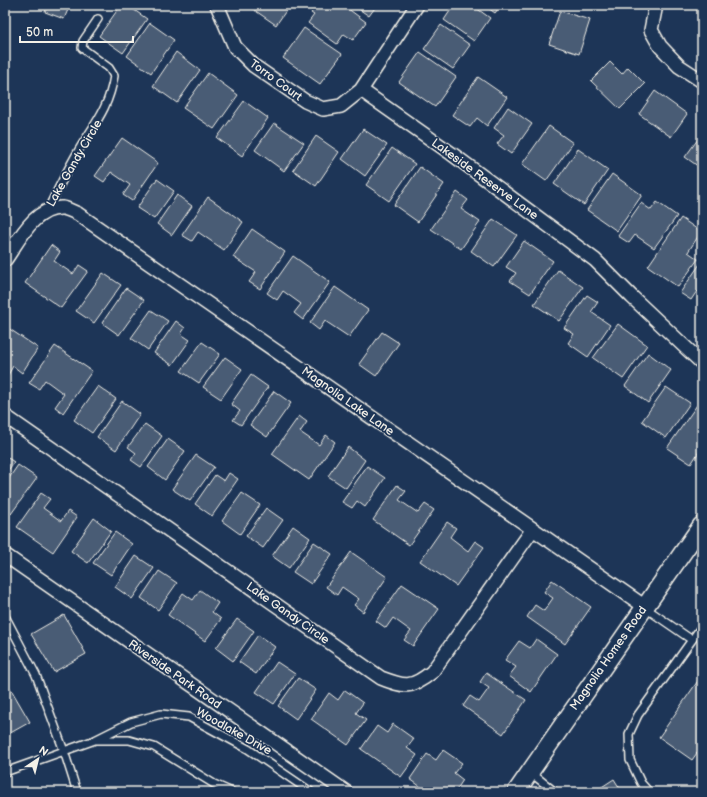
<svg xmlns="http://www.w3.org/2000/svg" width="707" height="797" viewBox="0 0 707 797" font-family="'Balsamiq Sans',sans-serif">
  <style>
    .building { fill: #485b74; stroke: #f4f1e8 }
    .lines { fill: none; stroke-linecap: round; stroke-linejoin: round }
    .service-casing { stroke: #f4f1e8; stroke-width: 10 }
    .minor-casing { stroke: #f4f1e8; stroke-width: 16 }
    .tertiary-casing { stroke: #f4f1e8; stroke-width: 20 }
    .service { stroke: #1d3557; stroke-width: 7 }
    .minor { stroke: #1d3557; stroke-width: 13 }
    .tertiary { stroke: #1d3557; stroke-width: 17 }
    .labels { text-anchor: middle; stroke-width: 3.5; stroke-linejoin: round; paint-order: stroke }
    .street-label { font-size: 12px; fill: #f4f1e8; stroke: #1d3557 }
  </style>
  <rect width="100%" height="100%" fill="#1d3557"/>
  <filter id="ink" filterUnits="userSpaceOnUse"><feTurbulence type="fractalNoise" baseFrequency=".025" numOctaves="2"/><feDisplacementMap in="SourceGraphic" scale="8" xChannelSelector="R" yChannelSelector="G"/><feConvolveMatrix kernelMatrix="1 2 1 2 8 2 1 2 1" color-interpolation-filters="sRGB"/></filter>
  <g filter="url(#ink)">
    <path class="building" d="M48 5H70L64 19 45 12Z
      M121 5H127L147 19 123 53 99 36Z
      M247 5H290L276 25Z
      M317 5H343L366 22 353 40 344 34 337 44 308 23 314 15 311 13Z
      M353 5H377L369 16Z
      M454 5H472L490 18 474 41 444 20Z
      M484 5H501L495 13Z
      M691 5H702V13Z
      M560 11 590 20 579 54 549 44Z
      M150 23 174 40 151 73 127 56Z
      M441 25 470 45 453 69 424 49Z
      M304 28 342 54 320 84 283 58Z
      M176 52 200 70 177 103 153 86Z
      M420 52 456 77 435 107 399 82Z
      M610 62 622 74 628 67 645 84 620 109 591 81Z
      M208 73 238 95 214 129 183 108Z
      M478 77 507 97 487 126 477 118 470 127 452 115Z
      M655 91 687 114 671 137 639 114Z
      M244 101 268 118 242 156 217 138Z
      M508 107 532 124 511 154 497 144 504 135 494 128Z
      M274 123 304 143 284 171 255 150Z
      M549 126 573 143 546 181 522 164Z
      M363 129 387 145 365 176 342 159Z
      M701 135H702V169L685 157Z
      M316 136 339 152 316 186 293 170Z
      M122 138 158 163 132 201 123 195 130 185 111 172 104 182 95 176Z
      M392 148 415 164 389 201 366 185Z
      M578 149 608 170 584 205 554 184Z
      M420 167 444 184 418 222 394 205Z
      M612 174 642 195 617 231 587 210Z
      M157 179 174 191 154 219 137 208Z
      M457 192 468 200 461 209 480 222 461 249 431 229Z
      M177 195 192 206 172 235 157 224Z
      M208 197 243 222 224 250 198 232 192 241 182 235Z
      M657 202 677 216 654 248 635 235 629 243 618 236 641 203 651 210Z
      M681 218 701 232 688 252 698 259 678 287 648 266Z
      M493 219 517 235 494 267 471 251Z
      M252 229 285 252 260 289 249 282 256 272 233 257Z
      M524 241 553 261 530 294 510 281 516 273 506 267Z
      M51 245 60 252 54 261 73 274 79 265 88 271 61 308 25 283Z
      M293 256 330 282 303 320 294 313 301 304 283 291 277 300 267 293Z
      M702 261V295L697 291 691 300 680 293Z
      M558 270 583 287 559 321 534 304Z
      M103 273 121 285 94 323 76 311Z
      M335 287 368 310 349 337 325 321 319 330 310 323Z
      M126 288 144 300 119 335 102 323Z
      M587 295 598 302 591 312 610 325 588 357 568 343 574 334 564 328Z
      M151 310 168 321 148 350 131 338Z
      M176 321 185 328 181 334 190 340 172 365 154 353Z
      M618 324 647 345 623 379 593 358Z
      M5 326 38 348 22 373 13 366 8 375 5 373Z
      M382 332 399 343 376 376 359 364Z
      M202 342 220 354 199 383 181 371Z
      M55 346 92 371 63 413 55 407 64 394 45 380 39 389 29 383Z
      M648 353 671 370 648 403 625 386Z
      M225 357 242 369 221 399 203 387Z
      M251 375 268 387 241 425 233 420 240 411 231 404Z
      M98 386 116 399 92 433 74 420Z
      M666 387 690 403 666 438 642 421Z
      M274 391 291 403 267 437 250 425Z
      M122 401 140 414 116 450 97 437Z
      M697 405 702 408V447L691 464 667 448Z
      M299 416 307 422 300 432 319 445 326 435 335 442 309 480 272 454Z
      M145 424 162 436 141 467 131 460 136 453 128 447Z
      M168 439 185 451 165 480 148 467Z
      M348 447 365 460 346 488 328 476Z
      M196 455 214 467 190 501 172 489Z
      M5 456 14 462 5 475Z
      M18 465 37 478 11 514 5 510V484Z
      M367 466 385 478 365 507 357 501 352 508 342 502Z
      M229 473 238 479 212 516 195 504 215 475 224 481Z
      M397 485 406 491 399 500 418 513 425 504 434 510 409 545 373 520Z
      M41 493 50 499 43 508 61 521 68 511 77 517 53 552 17 527Z
      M242 493 260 505 240 534 222 521Z
      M266 508 283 520 263 548 246 536Z
      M94 518 111 531 88 563 71 551Z
      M447 522 456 528 450 537 468 551 475 541 484 547 456 586 420 561Z
      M293 526 310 538 289 568 272 556Z
      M115 532 132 544 111 575 93 563Z
      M314 542 332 554 311 584 293 572Z
      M351 552 387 577 363 612 354 605 359 599 342 587 337 595 326 587Z
      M136 556 154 568 132 599 115 587Z
      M159 571 177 583 158 610 141 598Z
      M552 580 591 607 565 644 527 617 535 605 544 611 553 598 544 592Z
      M402 584 439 609 413 646 404 640 411 631 393 618 386 628 376 621Z
      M200 590 218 603 212 612 221 619 205 641 168 615 183 593 193 600Z
      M64 615 86 654 54 672 31 634Z
      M237 619 254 631 233 661 216 648Z
      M258 635 275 647 256 674 239 662Z
      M536 639 557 654 531 692 509 676 516 667 505 660 519 641 530 648Z
      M277 662 295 674 274 704 256 692Z
      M486 673 526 700 503 734 463 706 470 696 479 702 489 688 480 682Z
      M702 675V746L692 760 659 737Z
      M298 678 316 690 296 719 278 706Z
      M5 679 30 722 5 736Z
      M345 690 363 703 356 713 366 720 348 745 311 719 329 693 338 700Z
      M393 724 414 739 407 748 417 755 401 777 361 749 377 726 387 733Z
      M443 750 462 763 454 773 463 780 455 792H428L410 779 427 754 436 760Z
      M614 779 622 792H594Z"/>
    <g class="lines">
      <defs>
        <path id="service" d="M47 211C58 189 68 168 80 148 96 122 109 107 114 76L109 68 82 48 83 41 98 19
          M644 607 692 640
          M5 616 36 675 64 751 77 792
          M97 740H129L154 747 214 784 232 792
          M5 772 95 740 131 722 161 714 189 717 248 749 311 792
          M530 772 555 792
          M649 792 641 783 630 760 629 734 638 715 702 626"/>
        <path id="minor" d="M217 5 235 47 254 66 305 101 323 109 341 106 361 90 417 5
          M656 5 651 30 660 46 679 66 702 81
          M361 90 452 154 595 260 632 297 702 363
          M5 260C19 240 35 206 63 208 68 209 74 212 78 214L644 606
          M5 416 381 678C405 687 411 689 432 672L533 529
          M5 555 346 792"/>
        <path id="tertiary" d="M516 792 702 525"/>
      </defs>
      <use href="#service" class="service-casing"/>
      <use href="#minor" class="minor-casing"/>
      <use href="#tertiary" class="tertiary-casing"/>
      <use href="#service" class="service"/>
      <use href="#minor" class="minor"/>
      <use href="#tertiary" class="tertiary"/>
    </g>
  </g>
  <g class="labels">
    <g class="street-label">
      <text transform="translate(276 80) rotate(36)" y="4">Torro Court</text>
      <text transform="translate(74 163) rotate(-60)" y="4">Lake Gandy Circle</text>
      <text transform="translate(485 179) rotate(36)" y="4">Lakeside Reserve Lane</text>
      <text transform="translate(348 401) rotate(35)" y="4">Magnolia Lake Lane</text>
      <text transform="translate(288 613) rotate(35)" y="4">Lake Gandy Circle</text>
      <text transform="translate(608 658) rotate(-55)" y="4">Magnolia Homes Road</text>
      <text transform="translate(175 674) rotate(35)" y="4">Riverside Park Road</text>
      <text transform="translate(234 731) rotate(29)" y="4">Woodlake Drive</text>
    </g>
  </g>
  <rect width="707" height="797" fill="none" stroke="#1d3557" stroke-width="20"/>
  <rect x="10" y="10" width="687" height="777" fill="none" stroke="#f4f1e8" stroke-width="1.5" filter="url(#ink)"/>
  <g transform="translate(38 759) rotate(35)" stroke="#1d3557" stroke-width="3" paint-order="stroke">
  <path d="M0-3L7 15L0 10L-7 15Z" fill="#f4f1e8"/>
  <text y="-6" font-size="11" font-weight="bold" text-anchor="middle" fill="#f4f1e8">N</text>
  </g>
  <path d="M20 36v6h113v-6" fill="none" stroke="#f4f1e8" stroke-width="2"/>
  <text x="26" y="36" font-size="12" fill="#f4f1e8" stroke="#1d3557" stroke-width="3" paint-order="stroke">50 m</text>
</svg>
